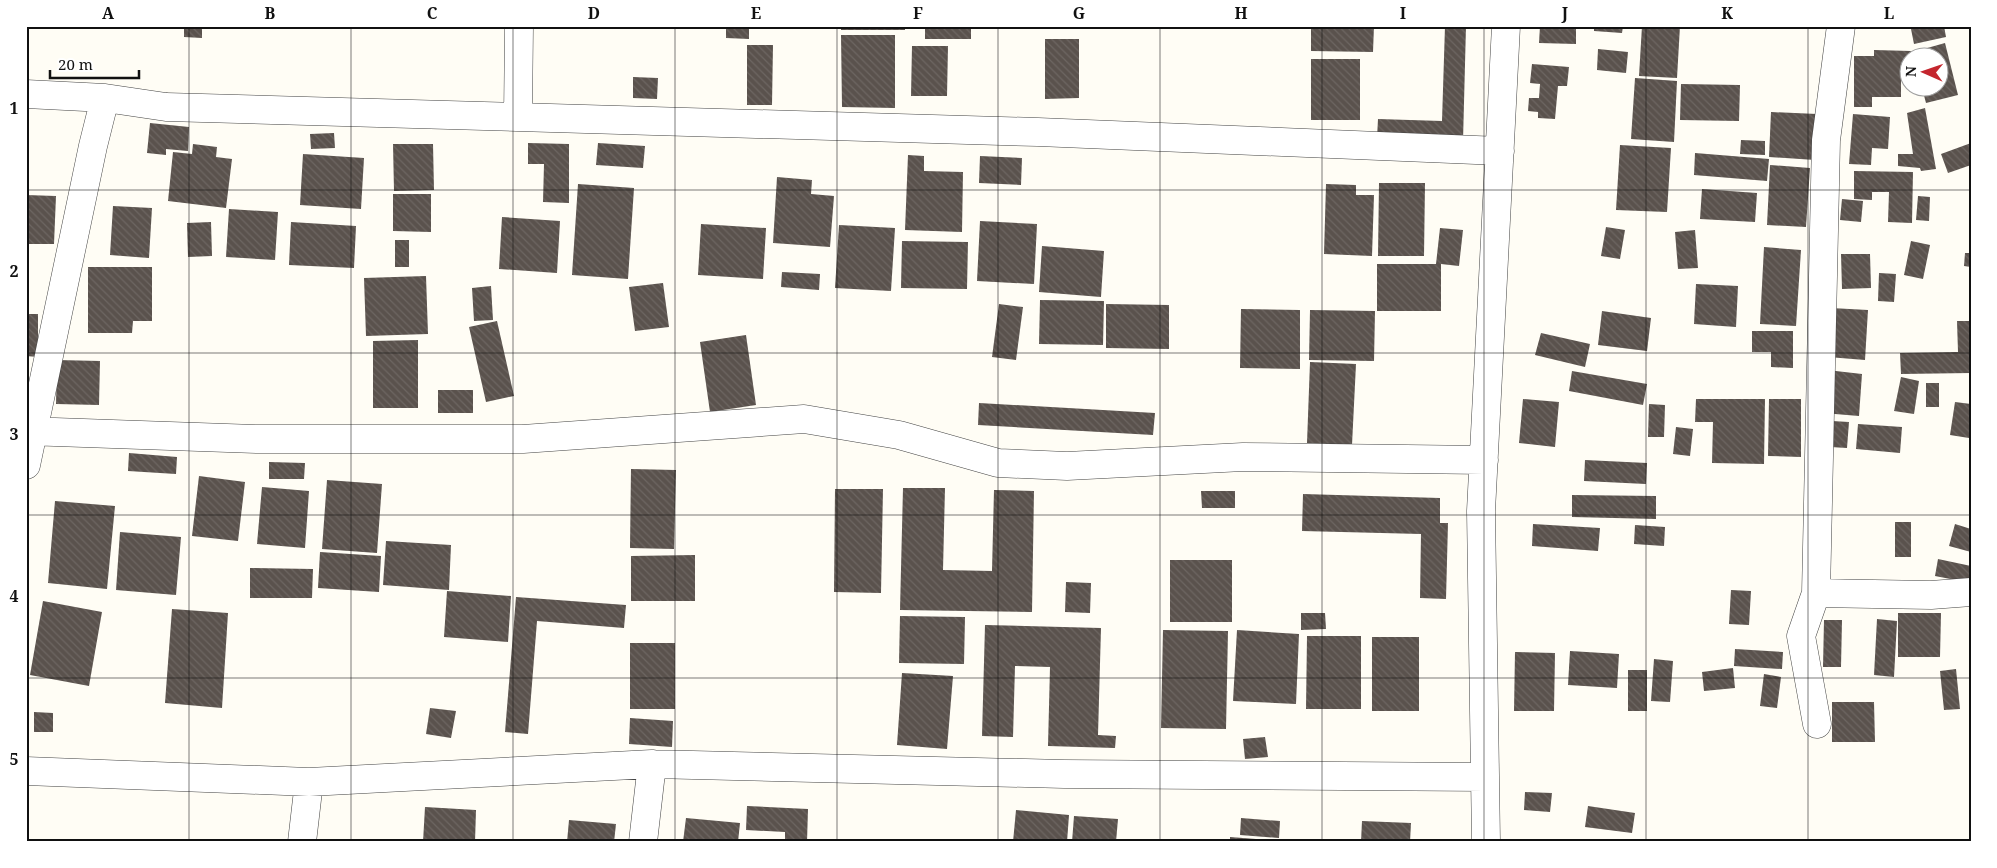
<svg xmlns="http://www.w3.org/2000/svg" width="1997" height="868" viewBox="0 0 1997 868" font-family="'Noto Serif',serif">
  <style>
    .building { fill: url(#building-back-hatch) }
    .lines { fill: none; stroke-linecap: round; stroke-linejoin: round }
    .minor-casing { stroke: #444; stroke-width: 29 }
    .minor { stroke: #fff; stroke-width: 28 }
    .grid { fill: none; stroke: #111; stroke-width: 1; stroke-opacity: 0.55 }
    .neatline { fill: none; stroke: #111; stroke-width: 2 }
    .grid-label { font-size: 16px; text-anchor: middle; font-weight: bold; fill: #111 }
  </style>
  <defs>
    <pattern id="building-back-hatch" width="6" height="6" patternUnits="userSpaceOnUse" patternTransform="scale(1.25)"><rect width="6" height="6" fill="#5a524d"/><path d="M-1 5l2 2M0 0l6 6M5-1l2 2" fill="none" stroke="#6d6662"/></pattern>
  </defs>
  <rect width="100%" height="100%" fill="#fffdf5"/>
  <path class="building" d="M184 26H202V38L184 37Z
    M726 26H749V39L726 38Z
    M841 26H905V30H841Z
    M925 26H971V39H925Z
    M1311 26H1374L1373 52 1311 51Z
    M1445 26H1466L1463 141 1377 138 1378 119 1442 121Z
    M1540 26H1576V44L1539 43Z
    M1594 26H1623L1622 33 1594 31Z
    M1642 26H1680L1677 78 1639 76Z
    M1925 26H1944L1946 37 1914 44 1911 29Z
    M841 35H895V108L842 107Z
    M1045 39H1079V98L1045 99Z
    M1945 43 1958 95 1926 103 1922 88H1940V58H1914L1913 52Z
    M747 45H773L772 105H747Z
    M912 46H948L947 96H911Z
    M1598 49 1628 52 1626 73 1597 70Z
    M1874 50 1911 51 1910 70H1901V97H1872V107H1854V56H1874Z
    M1311 59H1360V120H1311Z
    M1532 64 1569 67 1567 86H1558L1555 119 1538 118V112L1528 111 1529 98H1539L1540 84 1530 83Z
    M633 77 658 78 657 99 633 98Z
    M1635 78 1677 81 1674 142 1631 139Z
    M1681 84 1740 85 1739 121 1680 120Z
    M1925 108 1936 169 1921 171 1920 168 1898 166V154H1913L1907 113Z
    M1771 112 1817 114 1815 160 1769 157Z
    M1853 114 1890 117 1888 149 1872 148 1871 165 1849 164Z
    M150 123 189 127 188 151 166 149V155L147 153Z
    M334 133 335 148 311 149 310 134Z
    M1741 140 1765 141V155L1740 154Z
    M528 143 569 144V203L543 202 544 164H528Z
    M598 143 645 146 643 168 596 165Z
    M1971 143V165L1948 173 1941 154Z
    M193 144 217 147 216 157 232 159 226 208 168 201 173 152 192 154Z
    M393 144H433L434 190 394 191Z
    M1620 145 1671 148 1667 212 1616 210Z
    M1695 153 1769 159 1767 181 1694 175Z
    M303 154 364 158 361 209 300 205Z
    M908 155 924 156V171L963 172 962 232 905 230Z
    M980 156 1022 158 1021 185 979 183Z
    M1770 165 1810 168 1806 227 1767 225Z
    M1854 171 1913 172 1912 223 1888 222 1889 192H1872V200L1854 199Z
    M777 177 812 180 811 194 834 196 830 247 773 243Z
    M1379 183H1425L1424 256H1378Z
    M578 184 634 188 628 279 572 275Z
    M1326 184 1356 185V195H1374L1372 256 1324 254Z
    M1702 189 1757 193 1755 222 1700 219Z
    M393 194H431V232L393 231Z
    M26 195 56 196 54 244H26Z
    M1918 196 1930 197 1929 221 1916 220Z
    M1842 199 1863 201 1861 222 1840 220Z
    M113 206 152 208 149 258 110 255Z
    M229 209 278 212 275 260 226 257Z
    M502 217 560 221 557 273 499 269Z
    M980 221 1037 224 1034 284 977 281Z
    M211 222 212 256 188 257 187 223Z
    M291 222 356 226 354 268 289 265Z
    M701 224 766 228 763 279 698 275Z
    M839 225 895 228 891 291 835 288Z
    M1606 227 1625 230 1620 259 1601 256Z
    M1440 228 1463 230 1459 266 1441 264V311H1377V264H1436Z
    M1695 230 1698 268 1678 269 1675 232Z
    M395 240H409V267H395Z
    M902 241 968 242 967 289 901 288Z
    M1911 241 1930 245 1923 279 1904 275Z
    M1042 246 1104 251 1101 297 1039 292Z
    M1764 247 1801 250 1796 326 1760 324Z
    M1965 253H1971V267L1964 266Z
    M1841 254H1870L1871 288 1842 289Z
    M88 267H152V321H133L132 333H88Z
    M782 272 820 274 819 290 781 287Z
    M1879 273 1896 274 1894 302 1878 301Z
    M426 276 428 334 366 336 364 278Z
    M663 283 669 327 635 331 629 287Z
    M1696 284 1738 286 1736 327 1694 324Z
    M491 286 493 320 474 321 472 288Z
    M1040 300 1104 301 1103 345 1039 344Z
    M999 304 1023 307 1016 360 992 357Z
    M1106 304 1169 305V349L1106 348Z
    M1831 308 1868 310 1865 360 1828 357Z
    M1241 309 1300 310V369L1240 368Z
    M1310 310 1375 311 1374 361 1309 360Z
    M1602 311 1651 318 1647 351 1598 345Z
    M26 314H38V357L26 356Z
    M497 321 514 396 486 402 469 327Z
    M1957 321H1971V373L1901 374 1900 353 1958 352Z
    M1752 331H1793V368L1771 367V352H1752Z
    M1541 333 1590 344 1585 367 1535 355Z
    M746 335 756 405 710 412 700 342Z
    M418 340V408H373V341Z
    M57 360 100 361 99 405 56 404Z
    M1310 362 1356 364 1352 445 1307 443Z
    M1827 370 1862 374 1859 416 1823 413Z
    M1572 371 1647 384 1643 405 1569 391Z
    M1901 377 1919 381 1914 414 1894 411Z
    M1926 383H1939V407H1926Z
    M438 390H473V413H438Z
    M1523 399 1559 402 1555 447 1519 443Z
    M1696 399H1765L1764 464 1712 463 1713 422H1695Z
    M1769 399H1801V457L1768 456Z
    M1955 402 1971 404 1969 438 1950 435Z
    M979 403 1155 413 1153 435 978 425Z
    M1649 404 1665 405 1664 437H1648Z
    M1832 421 1849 422 1847 448 1830 447Z
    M1858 424 1902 427 1900 453 1856 449Z
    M1676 427 1693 429 1690 456 1673 454Z
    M129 453 177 457 176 474 128 471Z
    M1585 460 1647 463 1646 484 1584 481Z
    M269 462 305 463 304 479H269Z
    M631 469 676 470 674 549 630 548Z
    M199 476 245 482 238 541 192 536Z
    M327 480 382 484 377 553 322 549Z
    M262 487 309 491 305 548 257 544Z
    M903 488H945L943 570 992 571 994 490 1034 491 1032 612 900 610Z
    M835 489H883L881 593 834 592Z
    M1201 491H1235V508H1202Z
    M1303 494 1440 498V523H1448L1446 599 1420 598 1421 534 1302 531Z
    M1572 495 1656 496V519L1572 517Z
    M55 501 115 506 107 589 48 583Z
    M1895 522H1911V557H1895Z
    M1533 524 1600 528 1598 551 1532 546Z
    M1955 524 1971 529V552L1949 546Z
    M1635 525 1665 527 1664 546 1634 544Z
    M120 532 181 537 176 595 116 590Z
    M386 541 451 545 449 590 383 585Z
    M320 552 381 556 379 592 318 588Z
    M695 555V601H631V556Z
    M1938 559 1971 566V583L1935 576Z
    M1170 560H1232V622H1170Z
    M250 568 313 569 312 598H250Z
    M1066 582 1091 583 1090 613 1065 612Z
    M1731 590 1751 591 1749 625 1729 624Z
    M447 591 511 596 508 642 444 637Z
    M516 597 626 605 624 628 537 621 528 734 505 732Z
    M43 601 102 612 89 686 30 675Z
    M172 609 228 613 222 708 165 703Z
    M1301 613H1325L1326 629 1301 630Z
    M1898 613H1941L1940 657H1898Z
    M900 616 965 617 964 664 899 663Z
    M1877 619 1897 621 1894 677 1874 675Z
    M1824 620H1842L1841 667H1823Z
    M985 625 1101 628 1098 735 1116 736 1115 748 1048 746 1050 667 1015 666 1013 737 982 736Z
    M1163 630 1228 631 1226 729 1161 728Z
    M1237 630 1299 634 1296 704 1233 701Z
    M1307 636H1361V709H1306Z
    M1372 637H1419V711H1372Z
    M630 643H675V709H630Z
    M1735 649 1783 652 1782 669 1734 666Z
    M1570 651 1619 654 1617 688 1568 685Z
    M1515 652 1555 653 1554 711H1514Z
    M1654 659 1673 661 1670 702 1651 701Z
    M1733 668 1735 688 1704 691 1702 672Z
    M1956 669 1960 709 1944 710 1940 671Z
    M1628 670H1647V711H1628Z
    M902 673 953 676 947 749 897 745Z
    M1764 674 1781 677 1777 708 1760 706Z
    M1832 702H1874L1875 742H1832Z
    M430 708 456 711 451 738 426 734Z
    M34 712 53 713V732H34Z
    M630 718 673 721 672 747 629 744Z
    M1265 737 1268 757 1245 759 1243 739Z
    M1525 792 1552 793 1550 812 1524 810Z
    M747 806 808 809 807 842H785V832L746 830Z
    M1588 806 1635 813 1632 833 1585 827Z
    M425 807 476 810 475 842H423Z
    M1016 810 1069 815 1067 842H1013Z
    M1074 816 1118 819 1116 842H1072Z
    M686 818 740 823 738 842H683Z
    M1241 818 1280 821 1279 838 1240 835Z
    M569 820 616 824 614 842H567Z
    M1362 821 1411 823 1410 842H1361Z
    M1230 837 1269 840V842H1230Z"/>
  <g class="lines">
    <defs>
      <path id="minor" d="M26 94 105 98 166 107 1038 132 1500 151
        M518 117 519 26
        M26 431 257 439H523L804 419 899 435 998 463 1067 466 1243 457 1484 460
        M26 465 93 146 105 98
        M1816 593 1931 595 1971 592
        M1817 724 1801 636 1816 593 1826 140 1841 26
        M26 771 309 782 652 764 1064 774 1485 777
        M302 842 309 782
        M643 842 652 764
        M1486 842 1481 511 1506 26"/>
    </defs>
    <use href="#minor" class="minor-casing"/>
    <use href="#minor" class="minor"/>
  </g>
  <path class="grid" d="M189 26V842M351 26V842M513 26V842M675 26V842M837 26V842M998 26V842M1160 26V842M1322 26V842M1484 26V842M1646 26V842M1808 26V842M26 190H1971M26 353H1971M26 515H1971M26 678H1971"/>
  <rect width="1997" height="868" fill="none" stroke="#ffffff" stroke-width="55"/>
  <g transform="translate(1924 72) rotate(272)"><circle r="24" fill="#ffffff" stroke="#a0a0a0"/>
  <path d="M0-4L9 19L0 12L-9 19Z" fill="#c4262e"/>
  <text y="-8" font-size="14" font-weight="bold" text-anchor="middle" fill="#111111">N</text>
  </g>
  <path d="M50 70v8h89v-8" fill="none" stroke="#111111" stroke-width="2.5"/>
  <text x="58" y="70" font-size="15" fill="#111111" stroke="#ffffff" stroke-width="4" paint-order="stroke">20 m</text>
  <rect x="28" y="28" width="1942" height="812" class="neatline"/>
  <g class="grid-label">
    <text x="108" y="19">A</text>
    <text x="270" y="19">B</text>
    <text x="432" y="19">C</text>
    <text x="594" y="19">D</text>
    <text x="756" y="19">E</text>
    <text x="918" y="19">F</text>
    <text x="1079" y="19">G</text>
    <text x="1241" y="19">H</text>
    <text x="1403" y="19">I</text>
    <text x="1565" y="19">J</text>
    <text x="1727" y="19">K</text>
    <text x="1889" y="19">L</text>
    <text x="14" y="114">1</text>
    <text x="14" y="277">2</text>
    <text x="14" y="440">3</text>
    <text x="14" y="602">4</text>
    <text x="14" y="765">5</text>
  </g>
</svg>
